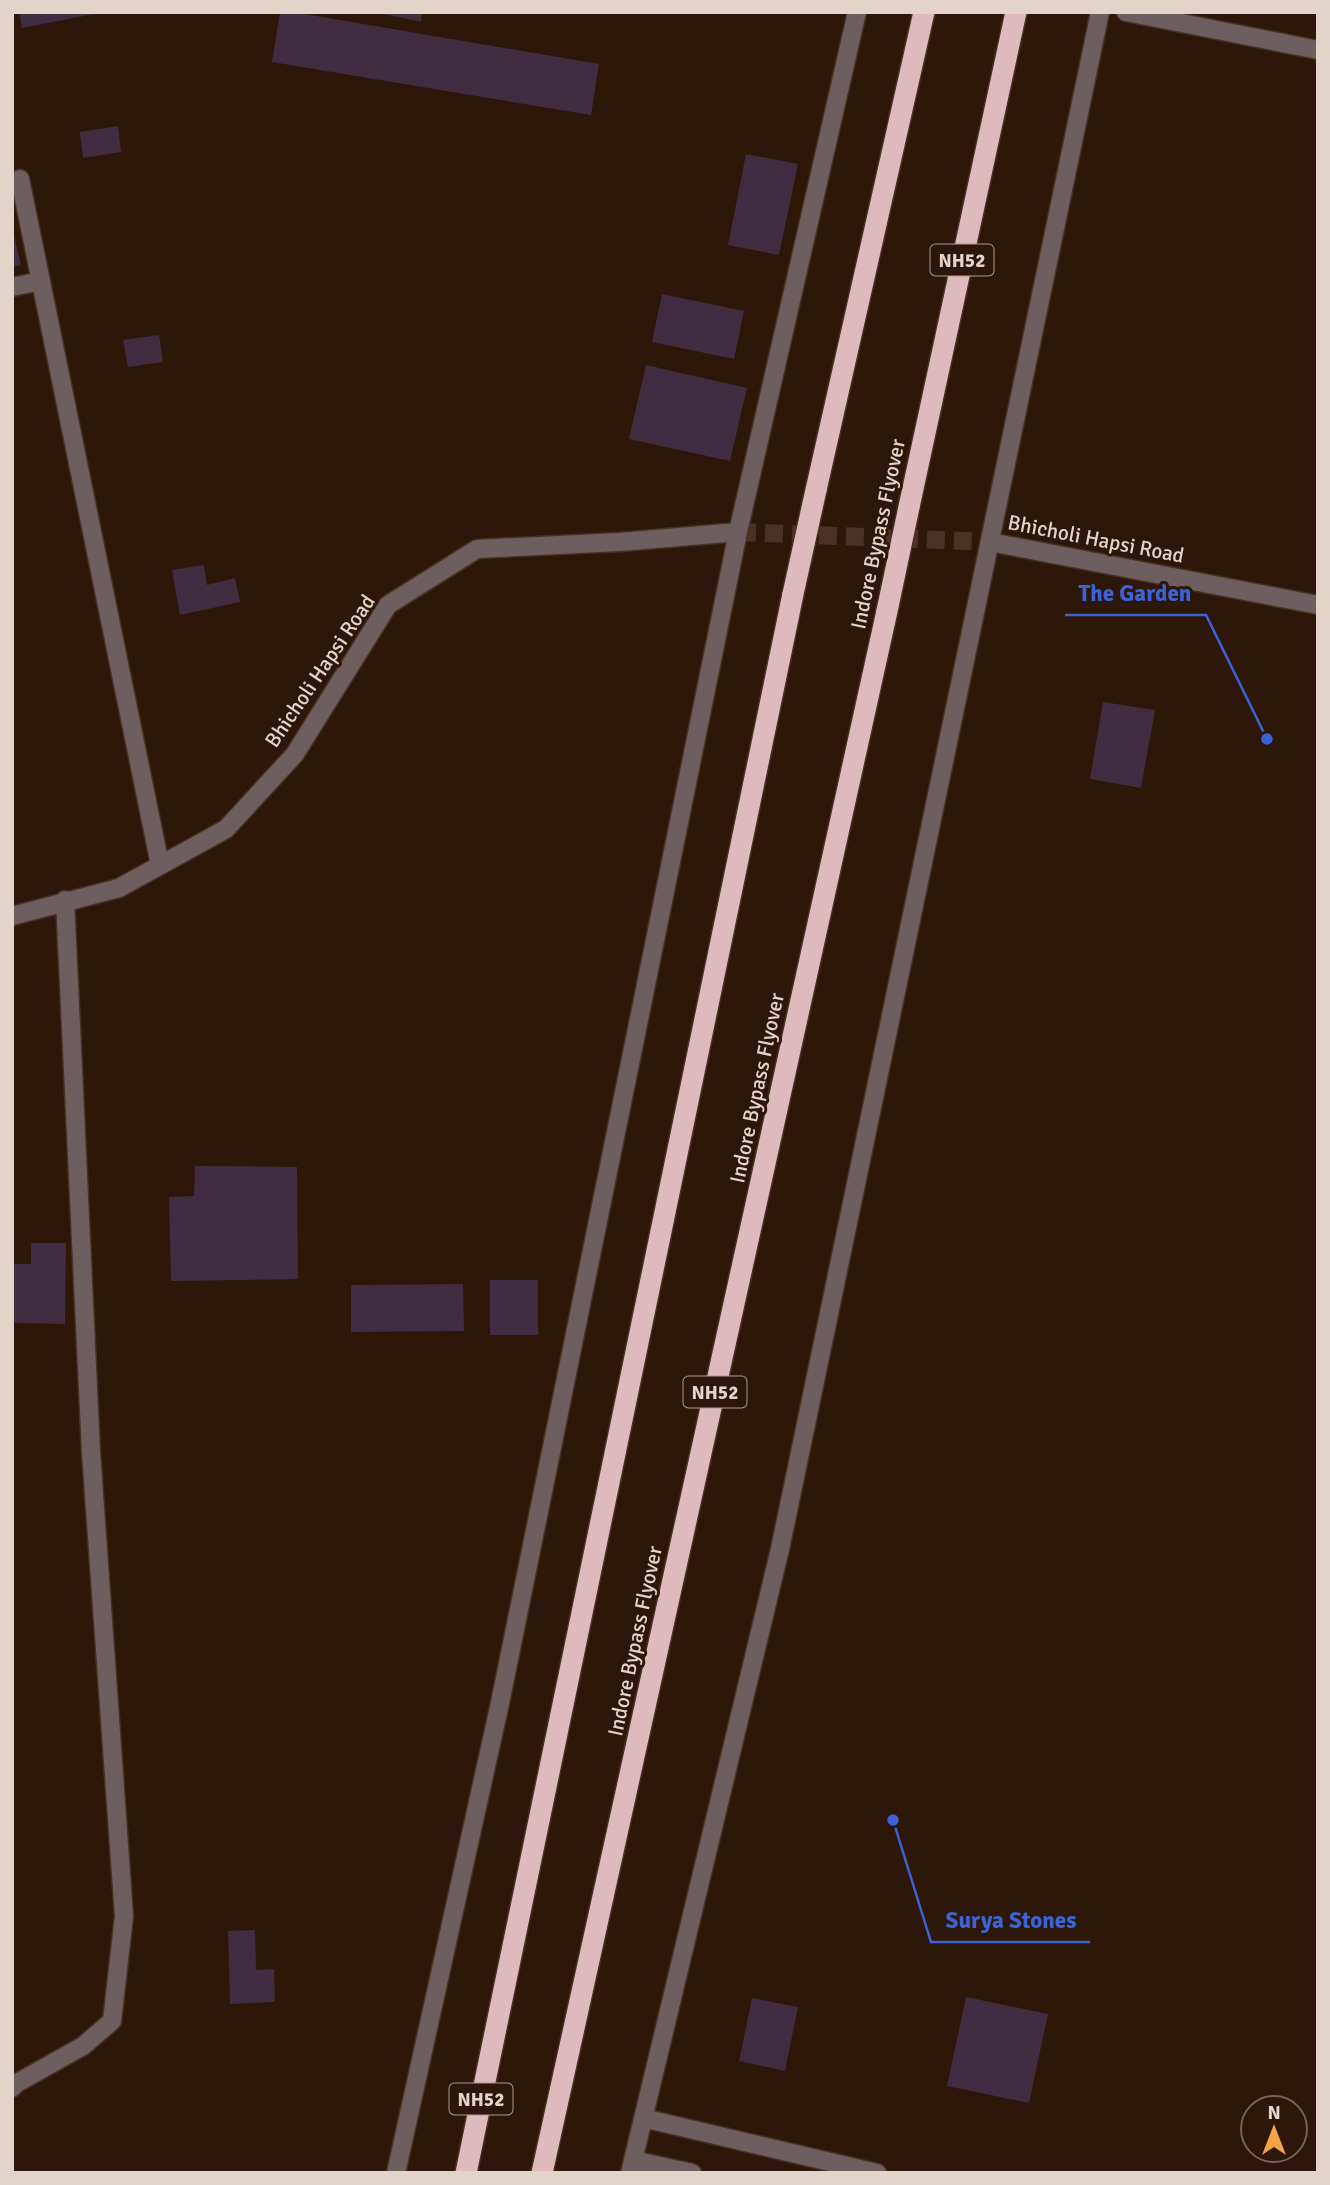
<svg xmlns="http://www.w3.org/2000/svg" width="1330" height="2185" viewBox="0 0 1330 2185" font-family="Signika,sans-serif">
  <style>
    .building { fill: #402d41 }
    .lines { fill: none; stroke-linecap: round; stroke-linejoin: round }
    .minor-tunnel { stroke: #483326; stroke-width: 18; stroke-dasharray: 18 9; stroke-linecap: butt }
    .minor-casing { stroke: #463124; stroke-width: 21 }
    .highway-casing { stroke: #463124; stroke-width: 24 }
    .minor { stroke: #6d5e5f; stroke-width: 18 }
    .highway { stroke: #deb9bd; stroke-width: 21 }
    .highway-bridge-casing { stroke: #463124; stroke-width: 24; stroke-linecap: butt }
    .highway-bridge { stroke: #deb9bd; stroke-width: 21 }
    .labels { text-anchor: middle; stroke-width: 6; stroke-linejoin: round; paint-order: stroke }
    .shield { fill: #2d1709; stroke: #ac9b90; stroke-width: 2 }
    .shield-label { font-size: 19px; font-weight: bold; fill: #e3d4ca }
    .street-label { font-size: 21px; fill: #e3d4ca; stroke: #2d1709 }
    .leader { fill: none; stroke: #3b62d6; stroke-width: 2.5 }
    .callout-dot { fill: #3b62d6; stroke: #2d1709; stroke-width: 2.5 }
    .callout-label { font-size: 23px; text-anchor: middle; font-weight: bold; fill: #3b62d6; stroke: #2d1709; stroke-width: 6; stroke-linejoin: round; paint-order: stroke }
  </style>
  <rect width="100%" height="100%" fill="#2d1709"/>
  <path class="building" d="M19 12H94V14L22 28Z
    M280 12H293L599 64 591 115 272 62Z
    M375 12H422L421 22Z
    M118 126 121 152 83 158 80 132Z
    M746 154 798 164 779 255 728 245Z
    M12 227 21 265 12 267Z
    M662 294 744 311 734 359 652 342Z
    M159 335 163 362 128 367 123 340Z
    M646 365 747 388 730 461 629 439Z
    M204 565 207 585 235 578 240 602 180 615 172 570Z
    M1103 702 1155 710 1141 788 1090 779Z
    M195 1166 297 1167 298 1279 171 1281 169 1197 194 1196Z
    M31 1243H66L65 1324 12 1323V1264H31Z
    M490 1280H538V1335H490Z
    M463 1284 464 1331 351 1332V1285Z
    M255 1930 256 1970 274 1969 275 2002 230 2004 228 1931Z
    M966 1997 1048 2014 1029 2103 947 2086Z
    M752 1998 798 2007 785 2071 739 2061Z"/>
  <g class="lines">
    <path class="minor-tunnel" d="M738 532 990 542"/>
    <defs>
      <path id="minor" d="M1126 12 1318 50
        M20 179 160 865
        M12 287 41 281
        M990 542 1318 605
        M12 916 119 888 226 829 295 754 388 605 477 549 620 542 738 532
        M12 2088 17 2083 83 2046 112 2021 124 1916 91 1452 65 900
        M643 2118 877 2173
        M633 2160 692 2173
        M396 2173 500 1703 738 532 857 12
        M630 2173 780 1549 1100 12"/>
      <path id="highway" d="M816 490 924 12
        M909 507 1016 12
        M466 2173 793 594
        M542 2173 887 611"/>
    </defs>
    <use href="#minor" class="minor-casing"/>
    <use href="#highway" class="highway-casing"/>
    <use href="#minor" class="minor"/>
    <use href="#highway" class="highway"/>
    <defs>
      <path id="highway-bridge" d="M793 594 816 490
        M887 611 909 507"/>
    </defs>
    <use href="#highway-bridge" class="highway-bridge-casing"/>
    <use href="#highway-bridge" class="highway-bridge"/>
  </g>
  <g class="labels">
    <g class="shield">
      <rect x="930.5" y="244.5" width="63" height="31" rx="5"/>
      <rect x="683.5" y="1376.5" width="63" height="31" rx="5"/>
      <rect x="449.5" y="2083.5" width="63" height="31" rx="5"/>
    </g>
    <g class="shield-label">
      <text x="962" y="267">NH52</text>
      <text x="715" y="1399">NH52</text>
      <text x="481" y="2106">NH52</text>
    </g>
    <g class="street-label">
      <text transform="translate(878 534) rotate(-78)" y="7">Indore Bypass Flyover</text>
      <text transform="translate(1096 539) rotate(11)" y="7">Bhicholi Hapsi Road</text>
      <text transform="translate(320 671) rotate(-56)" y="7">Bhicholi Hapsi Road</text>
      <text transform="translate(757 1088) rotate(-78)" y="7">Indore Bypass Flyover</text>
      <text transform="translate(635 1641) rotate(-78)" y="7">Indore Bypass Flyover</text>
    </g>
  </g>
  <path class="leader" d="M1267 739L1206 615H1065M893 1820L931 1942H1090"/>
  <g class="callout-dot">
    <circle cx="1267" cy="739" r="7"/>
    <circle cx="893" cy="1820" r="7"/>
  </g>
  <g class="callout-label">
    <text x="1135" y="601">The Garden</text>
    <text x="1011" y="1928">Surya Stones</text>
  </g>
  <rect width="1330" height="2185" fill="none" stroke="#e3d4ca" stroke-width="28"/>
  <g transform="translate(1274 2129)"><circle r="33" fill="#2d1709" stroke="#766356" stroke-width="2"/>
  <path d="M0-5L12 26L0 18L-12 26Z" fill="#f6a247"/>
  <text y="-10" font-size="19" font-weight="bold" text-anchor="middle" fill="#e3d4ca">N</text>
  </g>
</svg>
